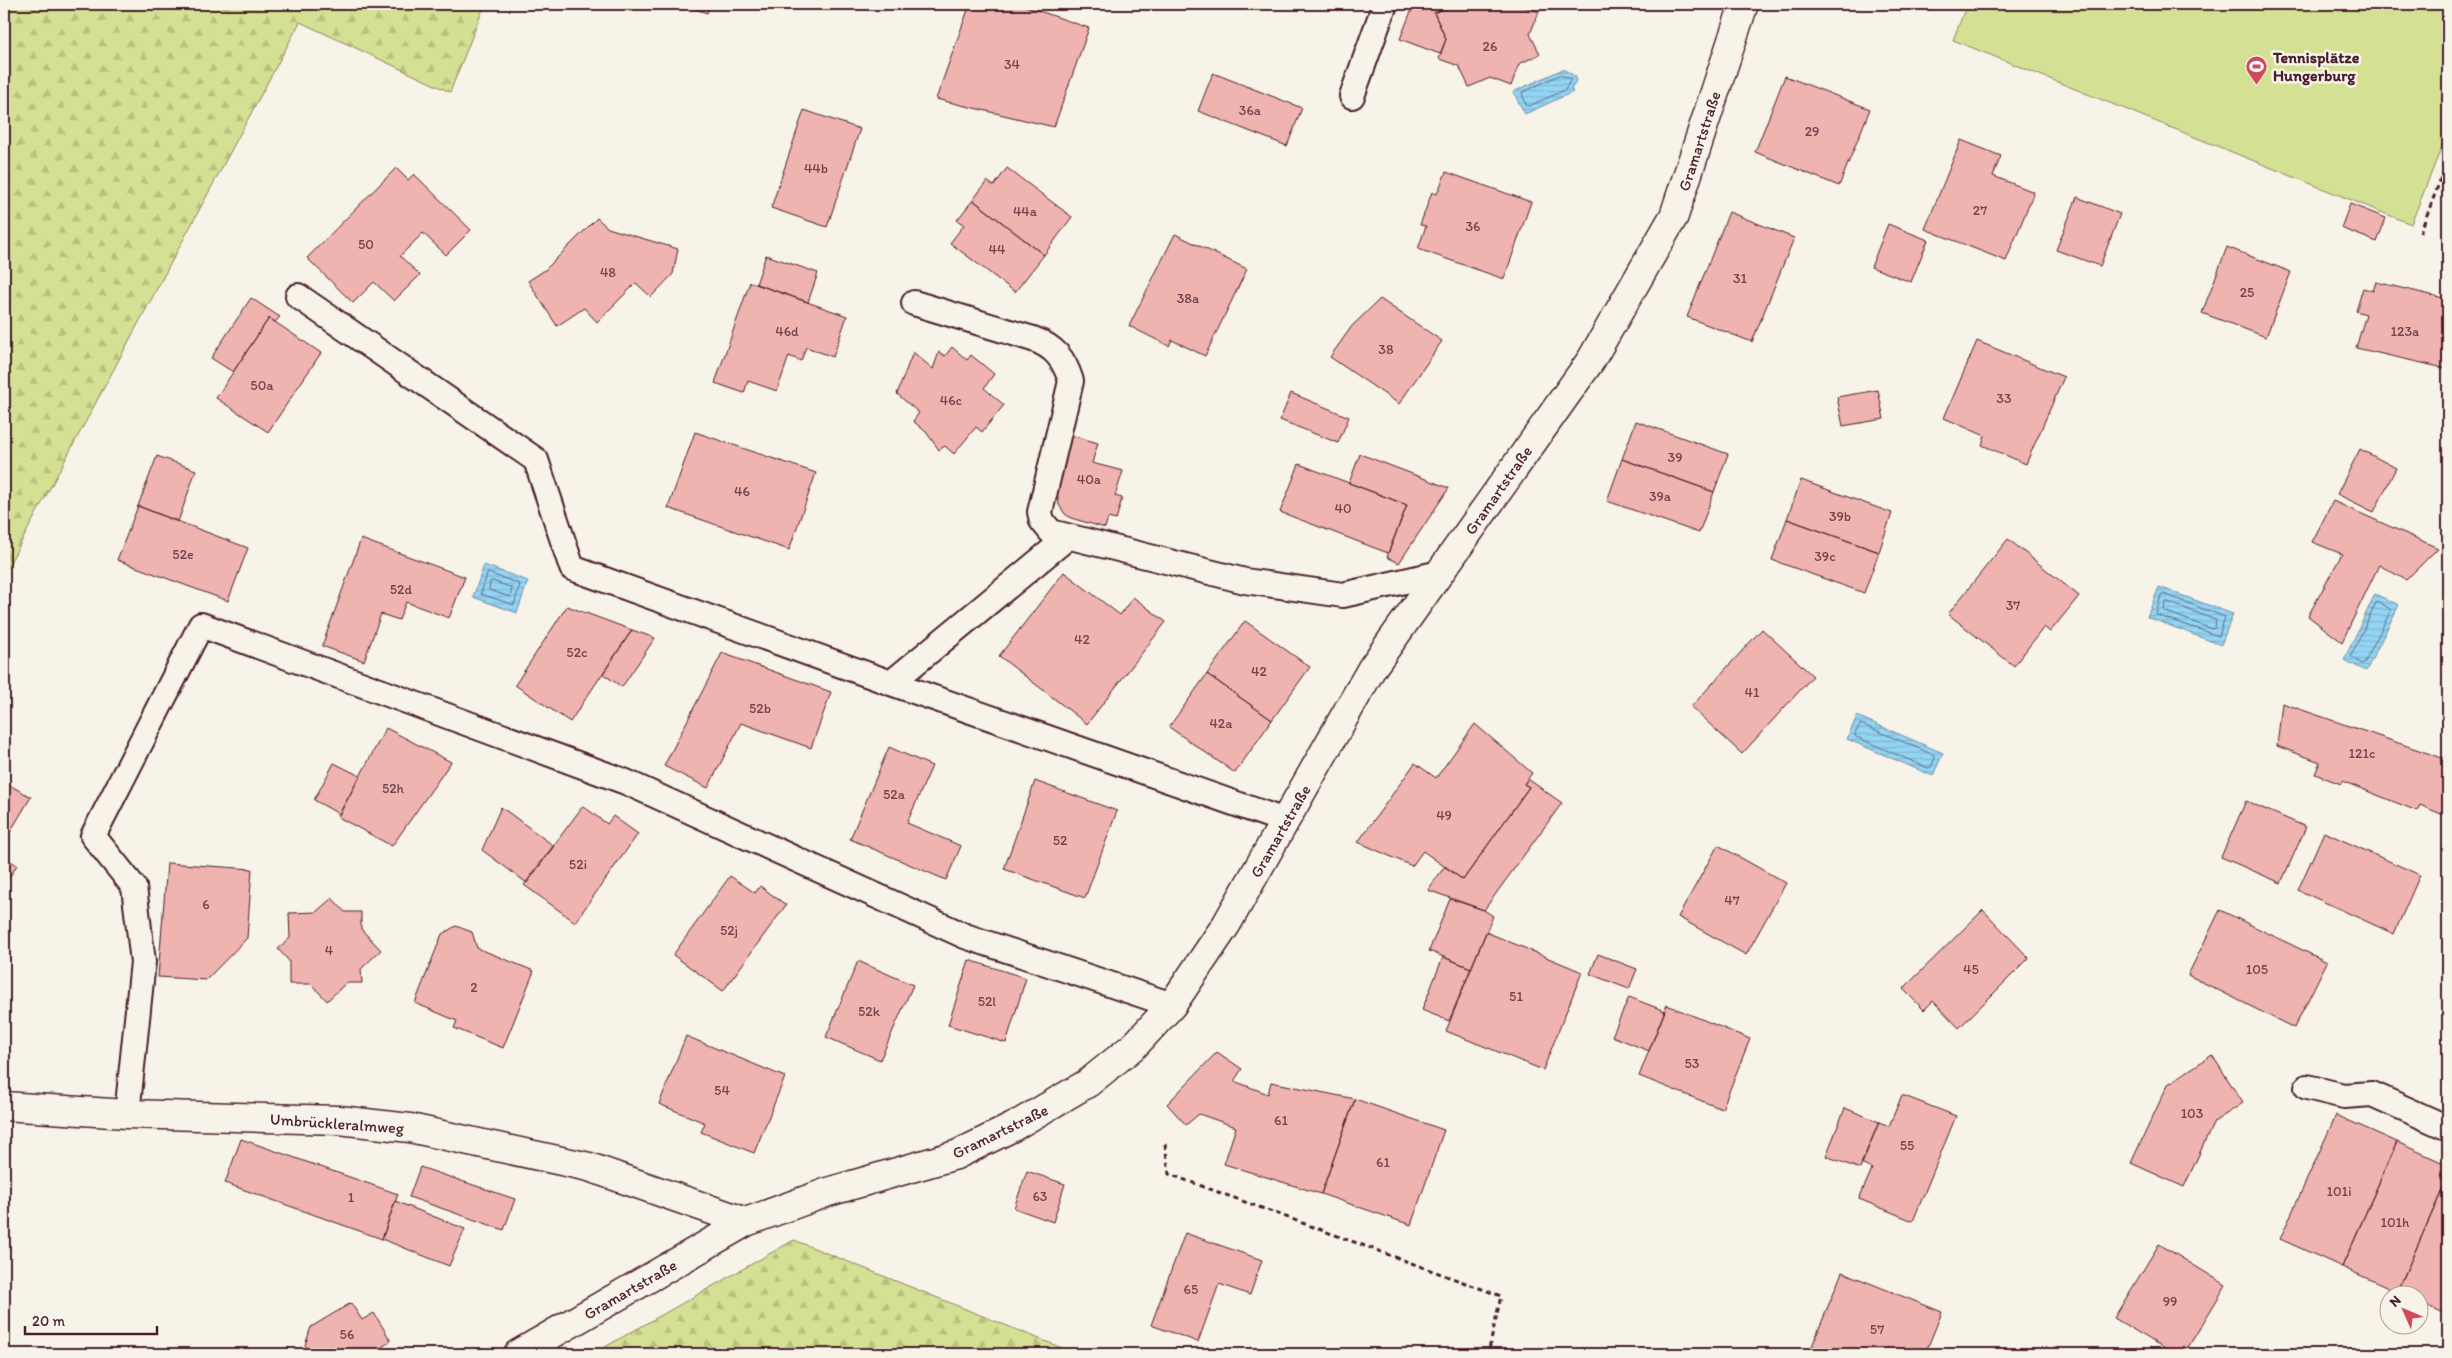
<svg xmlns="http://www.w3.org/2000/svg" width="2452" height="1358" viewBox="0 0 2452 1358" font-family="Itim,sans-serif">
  <style>
    .grass { fill: #d4e093; stroke: #8f805f }
    .forest { fill: url(#forest-firs); stroke: #8f805f }
    .water { fill: url(#water-rules); stroke: #758ca4 }
    .lines { fill: none; stroke-linecap: round; stroke-linejoin: round }
    .shore { stroke: #67687b; stroke-width: 1 }
    .building { fill: #efb3b0; stroke: #4a1f2b }
    .lane-casing { stroke: #4a1f2b; stroke-width: 28 }
    .street-casing { stroke: #4a1f2b; stroke-width: 31 }
    .path { stroke: #4a1f2b; stroke-width: 3; stroke-dasharray: 5 4; stroke-linecap: butt }
    .lane { stroke: #f7f3e8; stroke-width: 24 }
    .street { stroke: #f7f3e8; stroke-width: 28 }
    .labels { text-anchor: middle; stroke-width: 5; stroke-linejoin: round; paint-order: stroke }
    .number-label { font-size: 14px; fill: #73444c }
    .poi-label { font-size: 16px; font-weight: bold; fill: #4a1f2b; stroke: #f7f3e8; text-anchor: start }
    .street-label { font-size: 16px; fill: #4a1f2b; stroke: #f7f3e8 }
  </style>
  <defs>
    <pattern id="forest-firs" width="22" height="20" patternUnits="userSpaceOnUse" patternTransform="scale(1.25)"><rect width="22" height="20" fill="#d4e093"/><path d="M5 1l3.5 6h-7zM16 11l3.5 6h-7z" fill="#b8c07f"/></pattern>
    <pattern id="water-rules" width="6" height="5" patternUnits="userSpaceOnUse" patternTransform="scale(1.25)"><rect width="6" height="5" fill="#92d5f4"/><path d="M0 2.5h6" fill="none" stroke="#7fb6d1"/></pattern>
  </defs>
  <rect width="100%" height="100%" fill="#f7f3e8"/>
  <filter id="ink" filterUnits="userSpaceOnUse"><feTurbulence type="fractalNoise" baseFrequency=".02" numOctaves="2"/><feDisplacementMap in="SourceGraphic" scale="10" xChannelSelector="R" yChannelSelector="G"/><feConvolveMatrix kernelMatrix="1 2 1 2 8 2 1 2 1" color-interpolation-filters="sRGB"/></filter>
  <g filter="url(#ink)">
    <path class="grass" d="M1967 4H2448V131L2411 224 1953 40Z"/>
    <path class="forest" d="M4 4H485L450 92 300 22 4 574Z
      M794 1240 1077 1354H607L605 1347Z"/>
    <path class="water" d="M1563 69 1576 77 1575 84 1571 89 1573 92 1525 114 1513 92Z
      M484 565 528 581 517 613 473 597Z
      M2159 587 2233 614 2221 645 2147 617Z
      M2375 594 2399 605 2366 671 2344 660Z
      M1857 716 1943 753 1933 776 1847 739Z"/>
    <g class="lines">
      <path class="shore" d="M1560 75 1571 79 1565 90 1529 106 1526 105 1522 93Z
        M488 573 520 584 514 605 481 594Z
        M493 581 512 588 510 597 489 590 490 582Z
        M2164 594 2225 617 2219 636 2156 615 2161 595Z
        M2168 602 2216 620 2215 628 2212 629 2164 611 2165 603Z
        M2380 602 2391 610 2365 662 2362 664 2351 656 2376 603Z
        M1861 724 1934 755 1935 758 1931 767 1928 768 1856 737 1855 734Z"/>
    </g>
    <path class="building" d="M681 4H711L707 13Z
      M970 4H1019L1089 28 1054 127 936 99Z
      M1414 4H1455L1434 13 1446 39 1440 54 1400 39Z
      M1455 4H1516L1539 12 1530 34 1540 54 1519 64 1511 86 1490 78 1469 87 1459 66 1439 59 1446 39 1434 13Z
      M1213 73 1302 108 1287 146 1198 111Z
      M1785 76 1870 109 1839 186 1755 152Z
      M804 110 860 129 827 227 771 208Z
      M1961 140 2001 156 1993 176 2034 192 2006 261 1925 229Z
      M396 168 408 180 414 174 471 230 446 255 423 233 400 256 420 275 394 301 374 282 353 303 307 258Z
      M1007 168 1072 217 1044 255 973 200 987 181 994 186Z
      M1446 172 1531 202 1504 279 1418 249 1426 226 1420 225 1432 192 1437 194Z
      M2077 197 2120 214 2100 266 2056 250Z
      M973 200 1044 255 1015 292 950 243 964 225 957 220Z
      M2350 204 2386 218 2377 242 2341 228Z
      M1729 212 1794 238 1752 342 1687 317Z
      M597 218 608 228 678 249 673 274 651 297 636 283 597 322 584 308 557 326 528 281 545 270Z
      M1888 224 1928 240 1911 282 1871 267Z
      M1175 234 1247 269 1205 356 1172 340 1169 346 1129 326Z
      M2227 247 2291 272 2266 337 2202 313Z
      M766 255 818 273 808 302 756 284Z
      M750 282 847 316 833 357 806 347 801 361 789 356 777 391 748 381 744 393 715 383Z
      M2376 282 2448 299V369L2356 348 2366 314 2356 311 2363 288 2373 291Z
      M251 298 280 317 275 322 269 318 233 372 211 358Z
      M1380 299 1442 341 1399 404 1330 357 1352 326Z
      M269 318 321 353 268 432 216 398Z
      M1977 341 2064 377 2026 464 1982 445 1985 436 1944 418Z
      M952 347 967 360 971 355 994 374 984 388 1004 405 982 432 976 427 954 454 945 446 939 450 926 432 913 421 919 413 897 394 913 352 933 369 939 352 945 356Z
      M1878 390 1884 419 1843 426 1837 397Z
      M1291 393 1349 417 1338 443 1280 420Z
      M1636 421 1728 454 1714 492 1622 459Z
      M695 432 816 473 789 550 668 508Z
      M1071 435 1098 443 1092 463 1123 471 1115 496 1122 498 1116 520 1108 518 1105 528 1071 518 1065 514 1059 505 1056 487Z
      M2360 449 2396 468 2374 512 2337 494Z
      M1360 454 1449 488 1399 563 1387 557 1407 505 1349 483Z
      M157 456 196 470 178 522 138 506Z
      M1622 459 1714 492 1699 533 1607 501Z
      M1299 464 1407 505 1388 553 1280 512Z
      M1801 480 1892 513 1879 552 1787 519Z
      M2333 501 2438 548 2406 580 2379 565 2342 642 2308 616 2342 554 2312 542Z
      M138 506 248 548 228 601 117 560Z
      M1787 519 1879 552 1864 593 1772 560Z
      M361 539 465 577 449 618 406 602 399 620 381 614 364 661 322 646Z
      M2008 539 2079 596 2050 632 2044 627 2014 666 1948 614Z
      M1064 572 1120 615 1133 597 1166 622 1087 724 999 656Z
      M567 606 632 630 570 722 515 685Z
      M1245 621 1310 667 1272 720 1207 674Z
      M1762 629 1813 676 1742 754 1691 707Z
      M632 630 655 638 622 687 603 674Z
      M722 653 831 692 811 748 741 723 708 788 664 766Z
      M1207 674 1272 720 1235 773 1169 727Z
      M2282 703 2448 760 2442 785 2448 788V817L2420 805 2417 811 2342 781 2341 784 2315 774 2320 762 2277 746Z
      M1475 724 1532 773 1524 784 1529 787 1463 880 1423 851 1412 866 1358 842 1415 763 1436 778Z
      M386 728 451 762 392 846 338 817Z
      M889 747 932 766 907 823 961 846 946 880 850 839Z
      M334 763 360 776 339 814 314 800Z
      M1528 779 1562 803 1484 910 1428 890 1445 866 1463 880 1529 787 1524 784Z
      M1035 781 1117 811 1085 898 1004 869Z
      M4 782 31 797 4 842Z
      M2246 801 2306 827 2281 883 2221 857Z
      M583 806 607 824 613 816 638 834 575 922 524 885Z
      M501 807 554 846 527 883 482 850Z
      M2324 832 2420 875 2394 934 2298 890Z
      M1718 845 1786 883 1746 955 1678 917Z
      M4 857 17 865 4 886Z
      M167 863 252 869 247 938 206 980 158 977Z
      M730 876 755 893 760 886 786 905 723 991 673 955Z
      M332 898 345 912H361V929L381 950 361 969 362 983H346L327 1001 311 984H289V961L278 949 290 938 289 913 316 912Z
      M1450 899 1484 910 1493 916 1471 968 1429 951Z
      M1983 910 2029 958 1959 1028 1933 1001 1924 1010 1903 989Z
      M2220 910 2327 962 2294 1028 2188 975Z
      M456 926 472 932 477 948 534 971 503 1048 454 1028 457 1021 415 1003 442 934Z
      M1486 932 1582 972 1543 1070 1446 1031Z
      M1598 954 1637 969 1629 989 1590 974Z
      M1443 957 1471 968 1449 1021 1422 1010Z
      M969 960 1026 978 1006 1043 948 1025Z
      M858 961 913 985 880 1060 826 1037Z
      M1629 997 1665 1011 1649 1051 1612 1036Z
      M1667 1005 1750 1039 1722 1109 1639 1076Z
      M686 1036 785 1077 754 1153 701 1132 705 1123 659 1104Z
      M1217 1052 1242 1069 1234 1081 1268 1094 1271 1082 1355 1099 1321 1194 1224 1164 1236 1127 1199 1114 1186 1125 1167 1104Z
      M2212 1055 2243 1103 2214 1122 2184 1187 2131 1163 2168 1084Z
      M1902 1095 1956 1116 1913 1221 1859 1199 1872 1169 1861 1164 1879 1122 1889 1126Z
      M1355 1099 1444 1130 1411 1225 1321 1194Z
      M1845 1108 1879 1122 1860 1169 1826 1156Z
      M2336 1115 2397 1142 2342 1267 2280 1239Z
      M241 1139 398 1194 382 1239 225 1183Z
      M2397 1142 2448 1165V1177L2397 1292 2342 1267Z
      M420 1167 515 1199 504 1230 409 1197Z
      M1027 1171 1065 1184 1053 1222 1014 1208Z
      M2448 1177V1315L2420 1302V1296H2405L2397 1292Z
      M395 1201 465 1229 449 1266 382 1239Z
      M1185 1233 1262 1260 1250 1295 1219 1284 1198 1342 1151 1325Z
      M2159 1244 2226 1285 2184 1354H2174L2114 1318Z
      M1842 1272 1942 1312 1925 1354H1833L1812 1346Z
      M351 1303 362 1320 374 1313 391 1341 379 1349 382 1354H305L309 1352 305 1345 311 1327Z"/>
    <g class="lines">
      <defs>
        <path id="lane" d="M1352 96 1385 4
          M298 296 536 460 572 568 891 683 1285 821
          M914 303 1033 339C1055 347 1064 359 1071 381L1040 512 1042 521 1051 532 1245 581 1343 595 1440 573
          M891 683 1068 537
          M2307 1087 2344 1096 2372 1094 2448 1128
          M127 1114 143 962 134 887 93 836 201 625 626 782 965 936 1172 1005"/>
        <path id="street" d="M4 1106 127 1114 339 1120 410 1128 589 1167 746 1222
          M518 1354 746 1222 828 1192 956 1155 1013 1127 1088 1083 1135 1045 1172 1005 1226 925 1372 668 1591 360 1674 216 1744 4"/>
      </defs>
      <use href="#lane" class="lane-casing"/>
      <use href="#street" class="street-casing"/>
      <path class="path" d="M2420 233 2448 160
        M1165 1144 1169 1174 1501 1296 1488 1354"/>
      <use href="#lane" class="lane"/>
      <use href="#street" class="street"/>
    </g>
  </g>
  <defs>
    <symbol id="stadium-pin" viewBox="-11 -11 22 30"><path d="M0 17L-7.5 6A9.5 9.5 0 1 1 7.5 6Z" fill="#d1495b" stroke="#f7f3e8"/><path d="M0-5a6.5 5 0 1 0 0 10a6.5 5 0 1 0 0-10ZM-3.5-1.8h7v3.6h-7Z" fill="#fff"/></symbol>
  </defs>
  <g fill-rule="evenodd">
    <use href="#stadium-pin" x="2244" y="54" width="25" height="34"/>
  </g>
  <g class="labels">
    <g class="number-label">
      <text x="1490" y="51">26</text>
      <text x="1012" y="69">34</text>
      <text x="1250" y="115">36a</text>
      <text x="1812" y="136">29</text>
      <text x="816" y="173">44b</text>
      <text x="1980" y="215">27</text>
      <text x="1025" y="216">44a</text>
      <text x="1473" y="231">36</text>
      <text x="366" y="249">50</text>
      <text x="997" y="254">44</text>
      <text x="608" y="277">48</text>
      <text x="1740" y="283">31</text>
      <text x="2247" y="297">25</text>
      <text x="1188" y="303">38a</text>
      <text x="787" y="336">46d</text>
      <text x="2405" y="336">123a</text>
      <text x="1386" y="354">38</text>
      <text x="262" y="390">50a</text>
      <text x="2004" y="403">33</text>
      <text x="951" y="405">46c</text>
      <text x="1675" y="462">39</text>
      <text x="1089" y="484">40a</text>
      <text x="742" y="496">46</text>
      <text x="1660" y="501">39a</text>
      <text x="1343" y="513">40</text>
      <text x="1840" y="521">39b</text>
      <text x="183" y="559">52e</text>
      <text x="1825" y="561">39c</text>
      <text x="401" y="594">52d</text>
      <text x="2013" y="610">37</text>
      <text x="1082" y="644">42</text>
      <text x="577" y="657">52c</text>
      <text x="1259" y="676">42</text>
      <text x="1752" y="697">41</text>
      <text x="760" y="713">52b</text>
      <text x="1221" y="728">42a</text>
      <text x="2362" y="758">121c</text>
      <text x="393" y="793">52h</text>
      <text x="894" y="799">52a</text>
      <text x="1444" y="820">49</text>
      <text x="1060" y="845">52</text>
      <text x="578" y="869">52i</text>
      <text x="1732" y="905">47</text>
      <text x="206" y="909">6</text>
      <text x="729" y="935">52j</text>
      <text x="329" y="955">4</text>
      <text x="1971" y="974">45</text>
      <text x="2257" y="974">105</text>
      <text x="474" y="992">2</text>
      <text x="1516" y="1001">51</text>
      <text x="987" y="1006">52l</text>
      <text x="869" y="1016">52k</text>
      <text x="1692" y="1068">53</text>
      <text x="722" y="1095">54</text>
      <text x="2192" y="1118">103</text>
      <text x="1281" y="1125">61</text>
      <text x="1907" y="1150">55</text>
      <text x="1383" y="1167">61</text>
      <text x="2339" y="1196">101i</text>
      <text x="1040" y="1201">63</text>
      <text x="351" y="1202">1</text>
      <text x="2395" y="1227">101h</text>
      <text x="1191" y="1294">65</text>
      <text x="2170" y="1306">99</text>
      <text x="1877" y="1334">57</text>
      <text x="347" y="1339">56</text>
    </g>
    <g class="poi-label">
      <text x="2273" y="63">Tennisplätze<tspan x="2273" dy="18">Hungerburg</tspan></text>
    </g>
    <g class="street-label">
      <text transform="translate(1699 141) rotate(-72)" y="6">Gramartstraße</text>
      <text transform="translate(1498 490) rotate(-55)" y="6">Gramartstraße</text>
      <text transform="translate(1280 831) rotate(-60)" y="6">Gramartstraße</text>
      <text transform="translate(337 1123) rotate(4)" y="6">Umbrückleralmweg</text>
      <text transform="translate(1000 1131) rotate(-26)" y="6">Gramartstraße</text>
      <text transform="translate(630 1289) rotate(-30)" y="6">Gramartstraße</text>
    </g>
  </g>
  <rect width="2452" height="1358" fill="none" stroke="#f7f3e8" stroke-width="20"/>
  <rect x="10" y="10" width="2432" height="1338" fill="none" stroke="#4a1f2b" stroke-width="2" filter="url(#ink)"/>
  <g transform="translate(2404 1310) rotate(315)"><circle r="24" fill="#f7f3e8" stroke="#b29e9c"/>
  <path d="M0-4L9 19L0 12L-9 19Z" fill="#d1495b"/>
  <text y="-8" font-size="14" font-weight="bold" text-anchor="middle" fill="#4a1f2b">N</text>
  </g>
  <path d="M25 1326v8h132v-8" fill="none" stroke="#4a1f2b" stroke-width="2.5"/>
  <text x="32" y="1326" font-size="15" fill="#4a1f2b" stroke="#f7f3e8" stroke-width="4" paint-order="stroke">20 m</text>
</svg>
